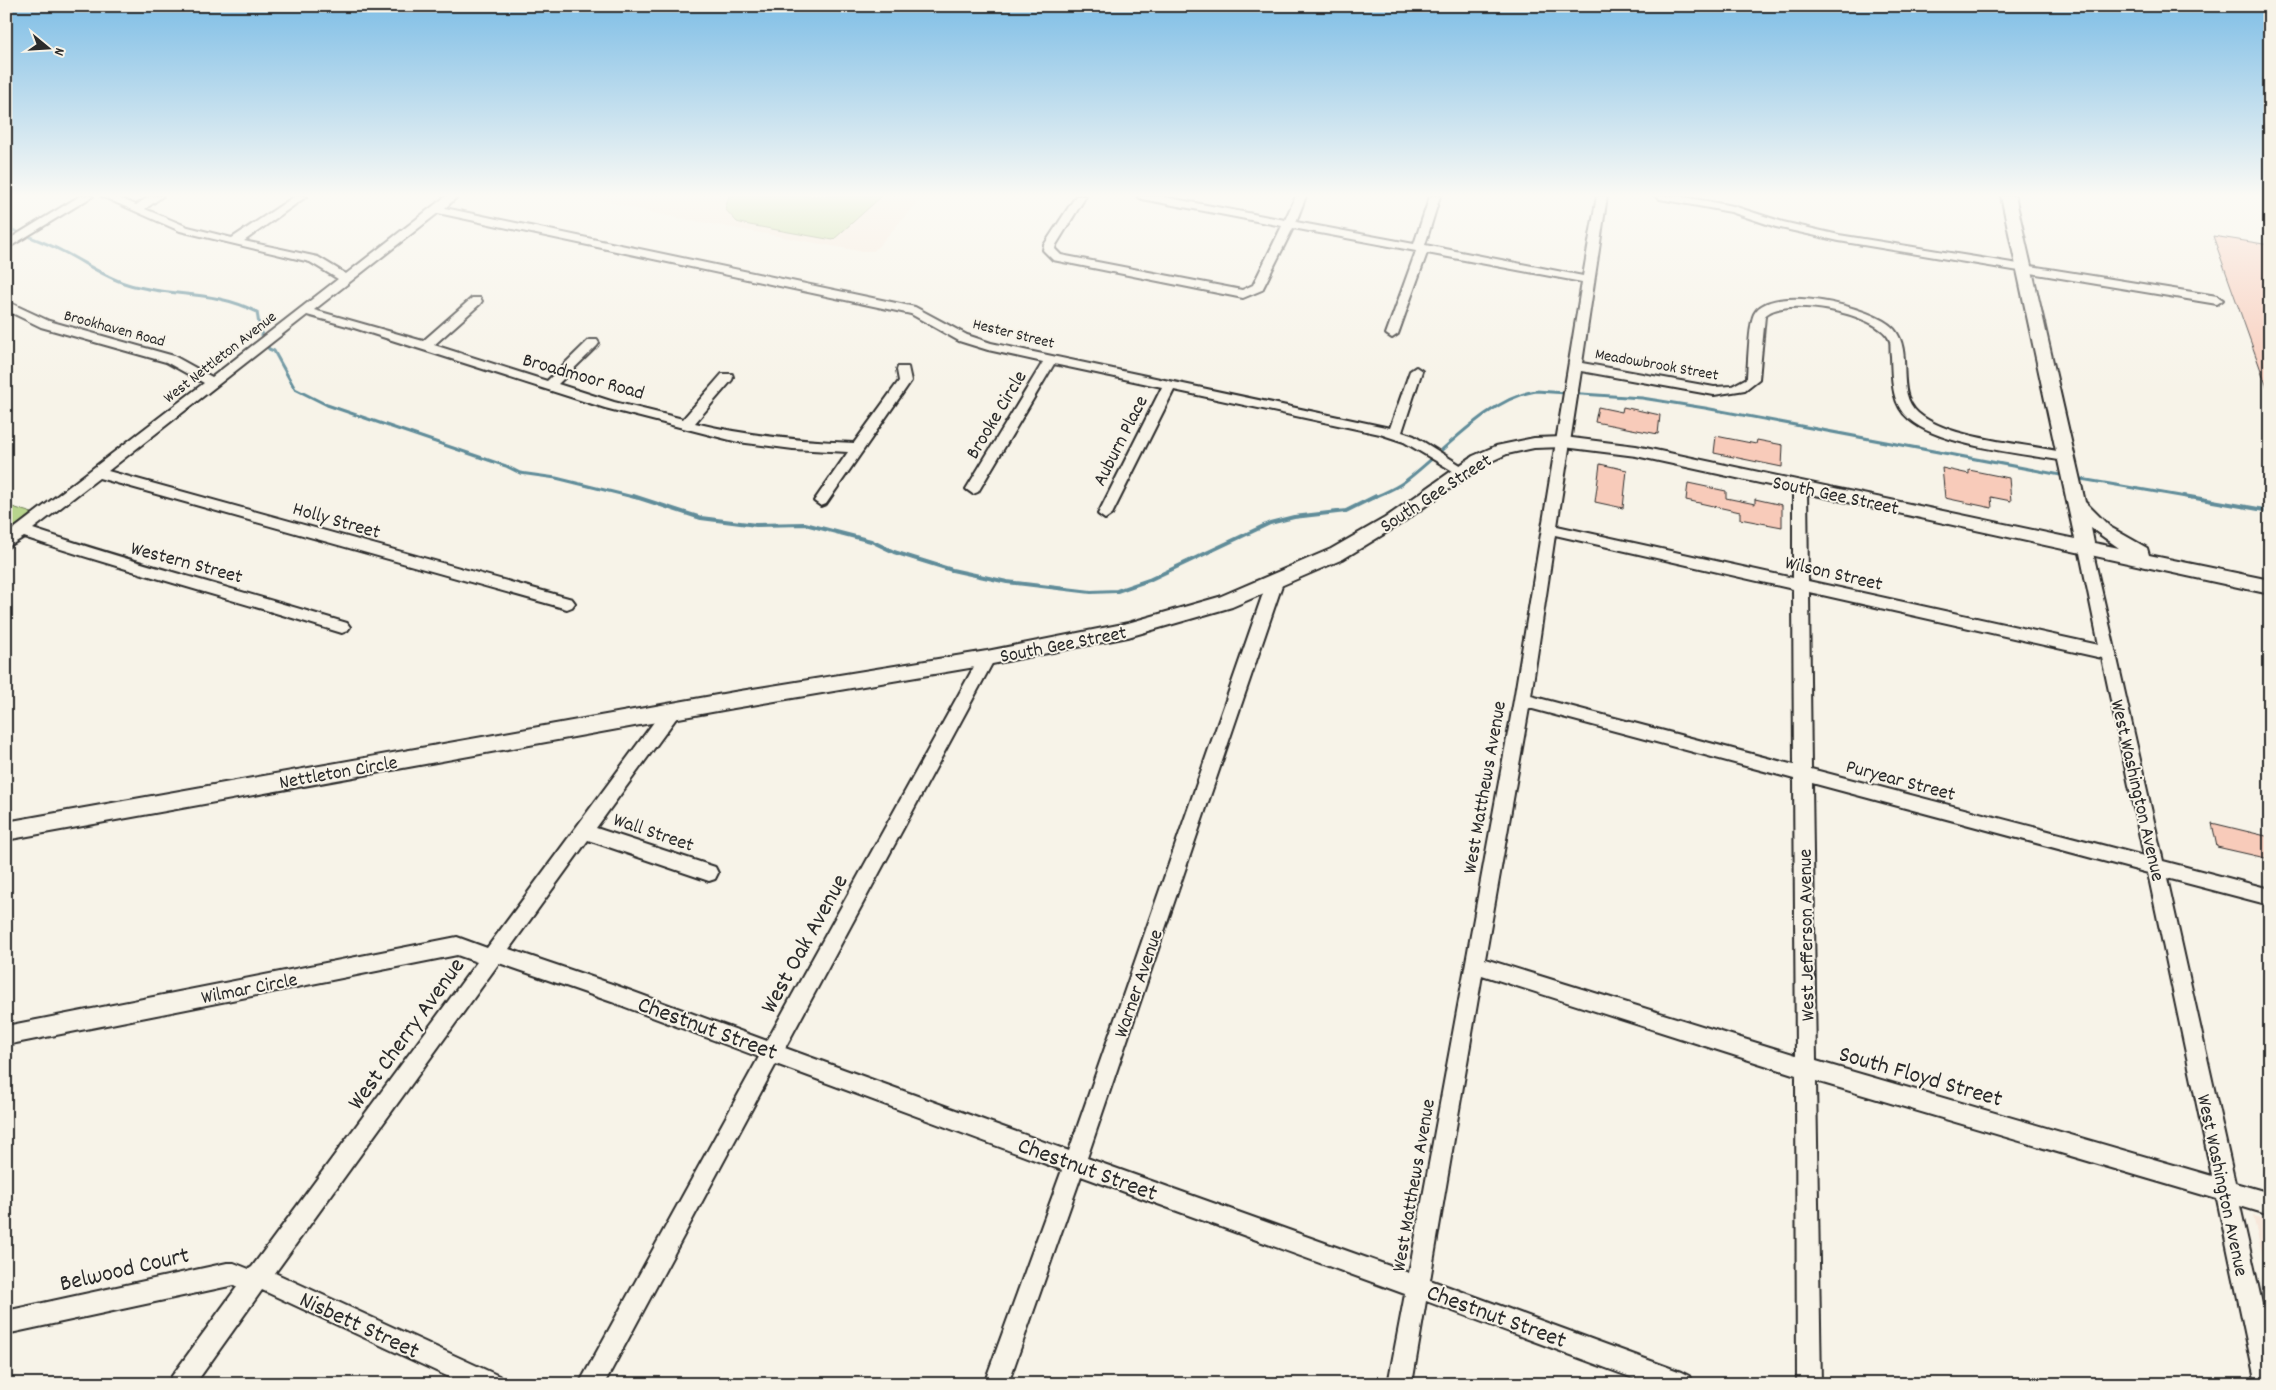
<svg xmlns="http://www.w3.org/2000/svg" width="2276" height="1390" viewBox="0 0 2276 1390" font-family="Dekko,sans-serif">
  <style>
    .built { fill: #f7e7da }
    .green { fill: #b8d58d; stroke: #72805c }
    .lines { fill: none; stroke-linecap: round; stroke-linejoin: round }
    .stream-far1 { stroke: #608c99; stroke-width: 3 }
    .stream { stroke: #608c99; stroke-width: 4 }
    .building { fill: #f8cbba; stroke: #2b2b2b }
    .minor-casing { stroke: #2b2b2b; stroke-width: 4 }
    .major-casing { stroke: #2b2b2b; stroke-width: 4 }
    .minor { fill: #f7f3e8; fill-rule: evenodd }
    .major { fill: #f7f3e8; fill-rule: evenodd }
    .labels { text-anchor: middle; stroke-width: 4; stroke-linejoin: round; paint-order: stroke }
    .far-street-label { font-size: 16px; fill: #2b2b2b; stroke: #f7f3e8 }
    .street-label { font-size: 20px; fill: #2b2b2b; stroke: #f7f3e8 }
    .near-street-label { font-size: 24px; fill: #2b2b2b; stroke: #f7f3e8 }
  </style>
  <rect width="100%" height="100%" fill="#f7f3e8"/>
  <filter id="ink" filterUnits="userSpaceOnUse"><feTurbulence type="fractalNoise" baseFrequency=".02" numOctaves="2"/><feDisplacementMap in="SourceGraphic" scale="10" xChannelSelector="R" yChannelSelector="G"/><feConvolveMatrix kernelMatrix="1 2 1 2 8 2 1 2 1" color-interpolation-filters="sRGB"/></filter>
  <g filter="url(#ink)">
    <path class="built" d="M584 196H923L874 251H859L652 213Z
      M2253 1216 2270 1220V1288Z"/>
    <path class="green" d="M729 196H882L833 240 744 224 737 222 725 209Z
      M6 505 32 513 6 533Z"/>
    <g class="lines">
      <path class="stream-far1" d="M6 227C25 236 44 241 62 251 84 262 104 277 127 284 172 298 212 289 257 312L260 331 269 349 274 351 295 389 327 405 506 466 520 473 556 478 637 498
        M2075 478 2192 498
        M1373 498C1383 493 1395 489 1404 482 1442 454 1488 398 1536 391L1642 398 1705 408 2066 476"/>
      <path class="stream" d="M633 496 701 518 756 525 805 524 871 541 894 552 952 570 1007 582 1091 592 1117 591 1149 580 1270 523 1294 517 1346 511 1376 496
        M2184 496 2270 511"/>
    </g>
    <path class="building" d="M2213 236 2270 245V390H2268Z
      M1598 407 1622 412 1623 407 1660 415 1658 434 1595 422Z
      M1716 436 1756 444 1757 440 1783 445 1782 467 1714 453Z
      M1600 464 1627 470 1623 508 1595 502Z
      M1942 468 1969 474V470L2009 478 2011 501 1991 497 1992 508 1945 498Z
      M1688 483 1726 491V498L1755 504V499L1782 505V527L1740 519V512L1686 500Z
      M2212 823 2270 837V859L2217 847Z"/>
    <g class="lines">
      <defs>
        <path id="minor" d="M80 196H93L6 249V241Z
          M101 196H115L136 205 150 196H163L145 209 188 227 232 238 295 196H307L244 241 318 257 346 274 446 196H458L445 208 915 307 967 335 991 343 1390 428 1410 371 1416 367 1422 371 1402 432 1414 436 1470 471 1463 476 1458 474 1404 442 1380 434 1174 390 1112 514 1105 519 1098 514 1162 387 1054 364 978 492 973 494 966 489 1043 362 988 350 959 341 911 314 438 213 314 310 423 341 472 298H480L482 301 480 304 434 345 547 381 589 340H597L599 343 597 346 558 384 614 402 683 419 722 374H732L733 377 732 380 695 423C748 436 800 441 854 443L899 381 897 370 898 367H908L911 381 826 504 821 506 814 501 848 452 793 449 738 442 605 408 351 327 307 315 108 471 572 599 575 603 572 607 567 609 99 478 33 529C137 564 243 591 347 623L350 627 347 631 342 633C236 600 129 572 24 537L6 548V535L204 383 166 362 41 327 6 310V301L49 321 174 356 212 377 338 279 310 262 180 231Z
          M1076 196H1086L1056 245 1055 249 1061 255 1242 290 1253 285 1282 226 1142 199 1137 196H1159L1285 220 1296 196H1306L1296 222 1414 244 1430 196H1440L1425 245 1583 276 1597 196H1607L1582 363 1714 387 1732 386 1747 378C1748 364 1749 324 1754 314 1770 282 1875 307 1894 329 1914 352 1894 392 1918 413 1951 441 2029 443 2071 454L2073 457 2071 460 2066 461C2025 454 1939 446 1909 419 1891 404 1892 378 1891 356 1890 351 1891 345 1890 341 1880 313 1783 295 1765 316L1759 379 1745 390 1714 395 1581 371 1557 526 1793 578V487L1800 482 1807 487 1808 581 2099 645 2079 548 2086 543 2091 544 2163 861 2270 889V905L2167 878 2235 1183 2270 1193V1215L2240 1206 2270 1339V1384H2256L2217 1199 1816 1081 1821 1384H1797L1796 1075 1482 975 1430 1280 1681 1372 1689 1376 1693 1384H1649L1426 1301 1412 1384H1388L1405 1294 1081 1176 1008 1384H984L1062 1170 776 1064 604 1384H579L759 1057 612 1002 499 963 275 1273 499 1376 503 1384H464L262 1290 195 1384H168L172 1376 237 1287 234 1285 6 1334V1311L227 1263H234L249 1269 252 1267 477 962 457 955 6 1045V1026L457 937 487 948 665 707 671 706 677 707 679 712 677 717 596 828 715 867 718 873 715 879 709 881 588 840 509 949 612 984 767 1041 981 654 987 652 993 654 995 658 785 1048 1069 1151 1267 582 1270 578H1280L1283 582 1087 1158 1409 1273 1514 700 1582 282 1427 253 1398 334 1392 338 1386 334 1416 251 1293 228 1262 290 1243 298 1053 260 1043 250 1044 245ZM1555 535 1793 589 1794 765 1531 696ZM1809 592 2102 658 2144 856 1811 769ZM1529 708 1794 779 1796 1055 1485 959ZM1812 783 2148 873 2212 1176 1816 1061Z
          M1655 196H1678L1733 206 1783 222 1839 235 2217 296 2223 300 2217 304 1839 241 1776 227 1731 212 1660 199Z"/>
        <path id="major" d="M2001 196H2015L2085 502 2110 527 2147 548 2149 555 2270 580V594L1636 456 1564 447 1534 448 1507 454 1485 464 1397 526 1343 559 1232 607 1128 637 987 665 734 708 6 840V822L734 692 987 651 1128 623 1219 597 1331 549 1385 518 1473 456 1496 446 1534 438 1564 437 1636 446 2075 539ZM2091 528 2119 548 2094 543Z"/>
      </defs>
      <use href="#minor" class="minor-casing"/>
      <use href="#major" class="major-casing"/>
      <use href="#minor" class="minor"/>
      <use href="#major" class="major"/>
    </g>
  </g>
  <linearGradient id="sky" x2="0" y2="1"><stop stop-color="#7fbee6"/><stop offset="0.5" stop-color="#fbfaf5"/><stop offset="1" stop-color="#fbfaf5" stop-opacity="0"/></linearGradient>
  <rect width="2276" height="391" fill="url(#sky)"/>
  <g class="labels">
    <g class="far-street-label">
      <text transform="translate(115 327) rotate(15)" y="6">Brookhaven Road</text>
      <text transform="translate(1014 332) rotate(14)" y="6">Hester Street</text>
      <text transform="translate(219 356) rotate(-38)" y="6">West Nettleton Avenue</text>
      <text transform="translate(1657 363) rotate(10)" y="6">Meadowbrook Street</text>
    </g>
    <g class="street-label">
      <text transform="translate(584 375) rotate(16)" y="7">Broadmoor Road</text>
      <text transform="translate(995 414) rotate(-59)" y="7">Brooke Circle</text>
      <text transform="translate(1119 440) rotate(-63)" y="7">Auburn Place</text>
      <text transform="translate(1435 492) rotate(-33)" y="7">South Gee Street</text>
      <text transform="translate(1836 494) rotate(12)" y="7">South Gee Street</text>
      <text transform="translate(337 519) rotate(16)" y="7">Holly Street</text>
      <text transform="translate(187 561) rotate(15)" y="7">Western Street</text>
      <text transform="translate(1834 572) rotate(13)" y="7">Wilson Street</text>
      <text transform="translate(1063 643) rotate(-11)" y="7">South Gee Street</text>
      <text transform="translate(338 771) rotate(-10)" y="7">Nettleton Circle</text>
      <text transform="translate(1901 779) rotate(15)" y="7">Puryear Street</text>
      <text transform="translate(1483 787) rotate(-80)" y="7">West Matthews Avenue</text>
      <text transform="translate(2139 790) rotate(77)" y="7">West Washington Avenue</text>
      <text transform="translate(654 831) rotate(19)" y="7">Wall Street</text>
      <text transform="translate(1805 935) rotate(-91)" y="7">West Jefferson Avenue</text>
      <text transform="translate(1137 983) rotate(-71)" y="7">Warner Avenue</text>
      <text transform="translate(249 987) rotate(-11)" y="7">Wilmar Circle</text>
      <text transform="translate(1412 1185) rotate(-80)" y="7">West Matthews Avenue</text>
      <text transform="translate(2224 1185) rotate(78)" y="7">West Washington Avenue</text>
    </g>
    <g class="near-street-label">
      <text transform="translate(803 943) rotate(-61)" y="8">West Oak Avenue</text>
      <text transform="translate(708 1027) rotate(20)" y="8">Chestnut Street</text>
      <text transform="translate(405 1033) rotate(-54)" y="8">West Cherry Avenue</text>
      <text transform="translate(1921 1075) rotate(16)" y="8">South Floyd Street</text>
      <text transform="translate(1088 1168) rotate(20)" y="8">Chestnut Street</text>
      <text transform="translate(124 1268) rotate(-13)" y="8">Belwood Court</text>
      <text transform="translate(1497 1315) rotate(20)" y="8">Chestnut Street</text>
      <text transform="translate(360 1324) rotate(25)" y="8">Nisbett Street</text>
    </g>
  </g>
  <rect width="2276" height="1390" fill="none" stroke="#f7f3e8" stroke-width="25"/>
  <rect x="12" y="12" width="2251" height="1365" fill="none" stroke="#2b2b2b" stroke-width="2" filter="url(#ink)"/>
  <g transform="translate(48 48) rotate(108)" stroke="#f7f3e8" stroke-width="4" paint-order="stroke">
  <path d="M0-4L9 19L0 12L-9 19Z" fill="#2b2b2b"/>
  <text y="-8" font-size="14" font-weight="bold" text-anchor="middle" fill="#2b2b2b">N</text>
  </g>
</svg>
